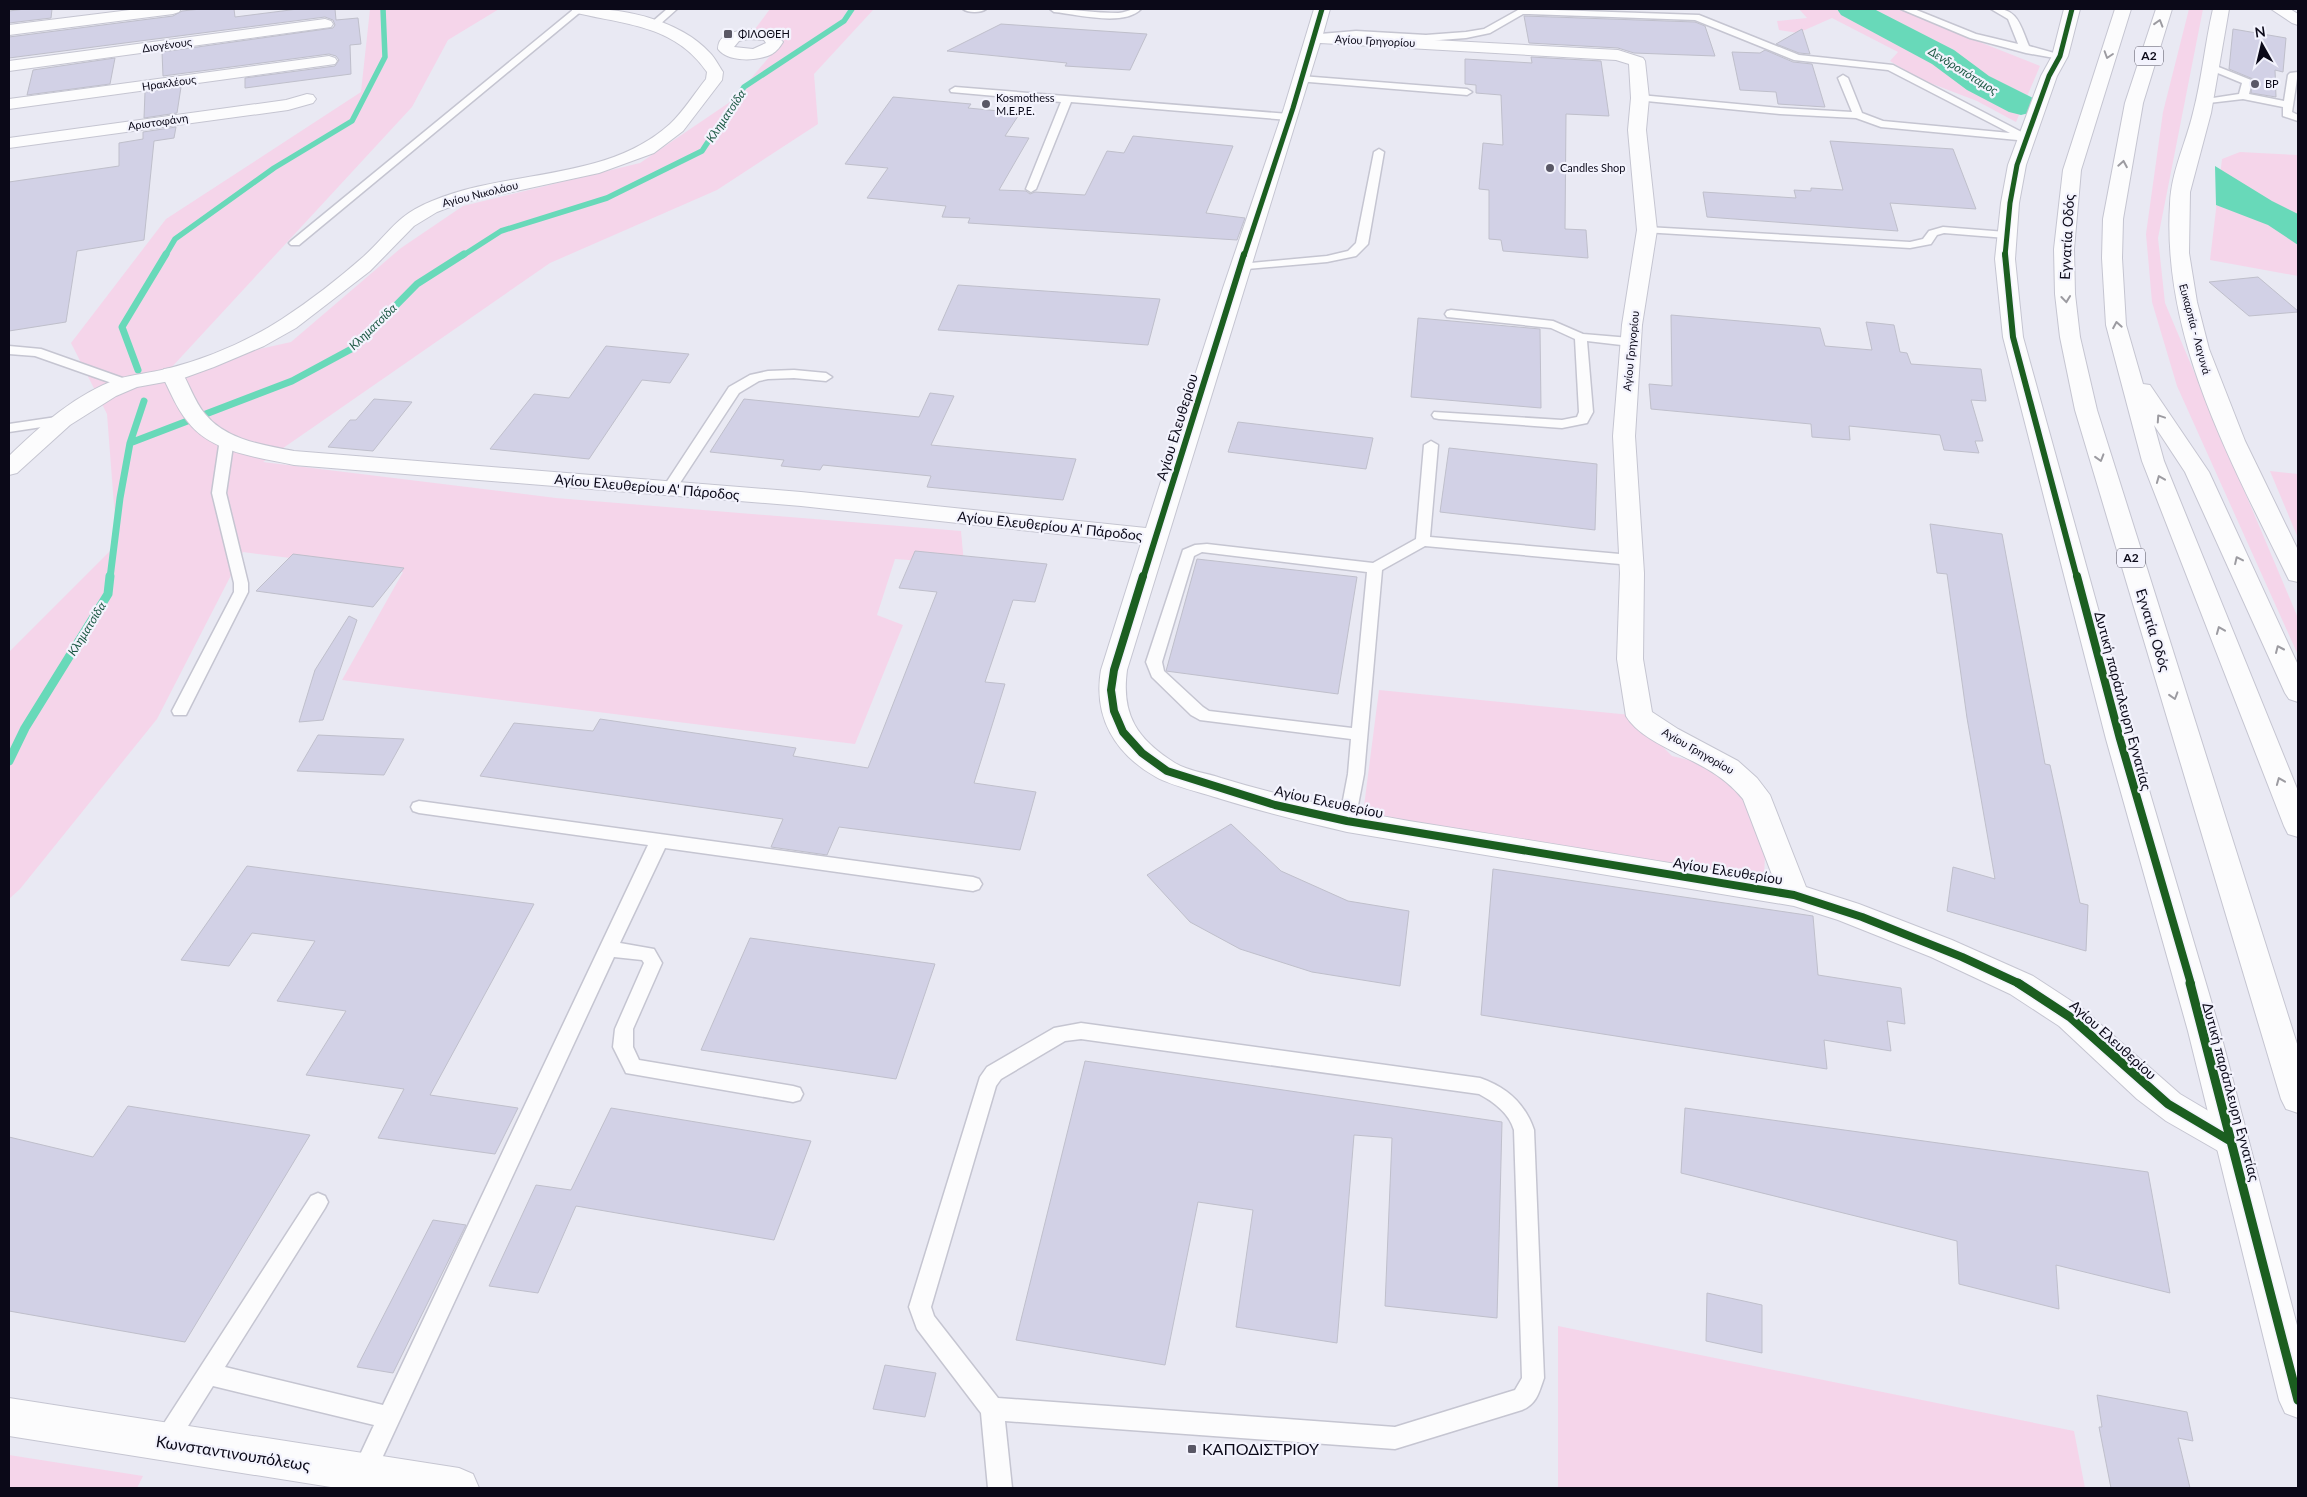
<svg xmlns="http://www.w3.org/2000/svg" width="2307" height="1497" viewBox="0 0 2307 1497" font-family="Lato,sans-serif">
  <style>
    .green { fill: #f5d5ea }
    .water { fill: #68d9b9 }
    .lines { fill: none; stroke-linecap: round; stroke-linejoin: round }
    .stream-far2 { stroke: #68d9b9; stroke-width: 5.5 }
    .stream-far1 { stroke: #68d9b9; stroke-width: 7 }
    .stream { stroke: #68d9b9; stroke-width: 9 }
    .river { fill: #68d9b9; fill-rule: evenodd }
    .building { fill: #d2d1e6; stroke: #bfbfcb }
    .lane-casing { stroke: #c5c5d1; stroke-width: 3 }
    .street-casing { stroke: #c5c5d1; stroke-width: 2 }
    .secondary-casing { stroke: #c5c5d1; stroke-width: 2 }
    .highway-casing { stroke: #c5c5d1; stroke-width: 2 }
    .lane { fill: #fcfcfd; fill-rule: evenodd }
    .street { fill: #fcfcfd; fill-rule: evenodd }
    .secondary { fill: #fcfcfd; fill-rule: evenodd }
    .highway { fill: #fcfcfd; fill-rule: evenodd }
    .cycleway-far3-casing { stroke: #f3f3fd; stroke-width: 7 }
    .cycleway-far2-casing { stroke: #f3f3fd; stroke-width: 9 }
    .cycleway-far1-casing { stroke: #f3f3fd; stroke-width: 11 }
    .cycleway-casing { stroke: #f3f3fd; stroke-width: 12 }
    .cycleway-far3 { stroke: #1b5e20; stroke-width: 5 }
    .cycleway-far2 { stroke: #1b5e20; stroke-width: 6 }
    .cycleway-far1 { stroke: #1b5e20; stroke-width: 8 }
    .cycleway { stroke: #1b5e20; stroke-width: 9 }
    .oneway { stroke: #9c9ba1 }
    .poi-dot { fill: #595765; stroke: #f3f3fd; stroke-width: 2 }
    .labels { text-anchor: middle; stroke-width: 4.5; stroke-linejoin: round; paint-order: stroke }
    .far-poi-label { font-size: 11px; fill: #0b0918; stroke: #f3f3fd; text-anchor: start }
    .far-street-label { font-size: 11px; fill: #0b0918; stroke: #f3f3fd }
    .shield { fill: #f3f3fd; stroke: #514f5d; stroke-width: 1 }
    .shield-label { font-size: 12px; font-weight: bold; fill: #0b0918 }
    .far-water-label { font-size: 12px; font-style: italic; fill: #1a5742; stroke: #f3f3fd }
    .street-label { font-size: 14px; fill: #0b0918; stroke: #f3f3fd }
    .near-poi-label { font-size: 16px; fill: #0b0918; stroke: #f3f3fd; text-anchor: start }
    .near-street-label { font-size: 16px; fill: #0b0918; stroke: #f3f3fd }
  </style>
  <rect width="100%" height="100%" fill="#e9e9f3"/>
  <path class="green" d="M370 9H499L448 40 412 107 170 369 291 342 401 248 463 206 640 163 733 100 785 38 788 31 755 29 770 9H874L814 74 818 124 717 190 550 263 263 462 556 498 961 531 964 564 895 559 877 615 903 625 855 744 342 680 403 572 243 552 157 719 20 889 9 899V652L117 544 107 414 71 343 166 219 361 92Z
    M1799 9H1903L1962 35 2040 66 2016 122 1977 101 1917 78 1890 61 1898 52 1832 18 1798 33 1779 30 1777 21 1807 18Z
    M2189 9H2203L2158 238 2165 303 2298 618V655L2177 386 2152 302 2146 234 2163 112Z
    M2240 152 2298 155V276L2210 260 2222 159Z
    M2270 471 2298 474V538Z
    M1379 690 1631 715 1672 756 1734 771 1766 823 1764 881 1363 814Z
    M1558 1326 2074 1431 2085 1488H1558Z
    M9 1455 143 1476 137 1488H9Z"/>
  <path class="water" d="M2215 166 2272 201 2298 214V245L2268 225 2216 205Z"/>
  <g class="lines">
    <path class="stream-far2" d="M165 256 175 239 274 168 352 121 385 57 383 9
      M462 256 501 231 607 198 702 151 744 87 844 21 852 9"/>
    <path class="stream-far1" d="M138 370 122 327 166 254
      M130 443 144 401
      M110 578 120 498 130 443 292 381 355 347 417 284 464 254"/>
    <path class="stream" d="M9 761 25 728 108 594 110 576"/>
    <path class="river" d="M1837 9H1874L1954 50 1989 76 2033 98 2037 105 2033 112 2021 115 2009 112 1967 90 1932 64 1841 15Z"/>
  </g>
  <path class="building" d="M25 9H52L51 18 9 23V11Z
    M201 9H234L235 17 298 9H335L336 20 358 18 361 44 350 45 351 74 245 88V78L335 66 339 60 336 56 329 54 163 76 162 52 333 28 335 25 333 20 325 17 9 58V37L173 16 182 11Z
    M1524 16 1695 22 1705 26 1715 56 1634 53 1618 48 1529 43Z
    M1001 24 1058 28 1147 34 1130 70 1065 66 1067 63 947 51Z
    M1802 29 1810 54 1799 53 1776 44Z
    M2233 29 2286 38 2283 72 2275 70 2276 97 2251 93 2253 79 2229 69Z
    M1765 50 1793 62 1812 64 1825 107 1778 104 1776 92 1740 90 1732 52 1760 53Z
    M1531 57 1601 61 1609 116 1566 114 1565 229 1586 230 1588 258 1503 251 1501 240 1489 239V190L1479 189 1483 143 1503 145 1501 95 1476 93V85L1465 84V59L1532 63Z
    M115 58 110 84 27 95 33 70Z
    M181 87 177 113 144 118 145 92Z
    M893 97 971 104 968 108 1020 113 1005 136 1029 138 999 190 1026 191 1030 194 1035 192 1085 195 1107 151 1124 153 1133 136 1233 146 1206 213 1245 218 1237 240 968 223 970 218 942 217 946 206 867 198 888 168 845 164Z
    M176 127 174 138 154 141 144 240 77 251 66 322 9 331V182L119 166V143L143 139V132Z
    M1830 141 1953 149 1976 209 1890 203 1898 231 1707 217 1703 192 1796 198 1794 190 1811 191V188L1843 190Z
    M2258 277 2298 311V312L2249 316 2209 282Z
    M958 285 1160 299 1148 345 938 330Z
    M1671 315 1820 328 1825 346 1872 350 1866 322 1894 325 1900 352 1907 353 1911 364 1981 369 1986 401 1971 400 1983 441H1975L1979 453 1944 450 1940 435 1849 426 1850 440 1812 437 1811 424 1651 409 1649 384 1672 386Z
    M1418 318 1540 329 1541 408 1411 397Z
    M606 346 689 354 670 383 642 380 589 459 490 449 534 394 569 398Z
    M930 393 954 396 931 445 1076 459 1063 500 927 487 931 476 823 465 820 470 781 466 784 460 710 452 744 399 919 417Z
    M374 399 412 402 373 451 328 447 350 420H356Z
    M1238 422 1373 438 1366 469 1228 452Z
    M1449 448 1597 464 1595 530 1440 512Z
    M1930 524 2002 534 2045 764 2050 765 2080 903 2088 905 2086 951 1947 911 1953 867 1995 879 1967 718 1947 574 1937 573Z
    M915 551 1047 564 1035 602 1013 600 985 682 1005 684 974 783 1036 792 1020 850 839 827 827 855 771 847 783 819 480 776 514 723 593 731 600 719 796 748 793 756 868 768 937 592 899 588Z
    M293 554 404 568 373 607 256 591Z
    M1197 559 1357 577 1338 694 1166 671Z
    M349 616 357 620 323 720 299 722 315 670Z
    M318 735 404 739 384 775 297 771Z
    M1231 824 1281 871 1348 901 1409 911 1400 986 1312 972 1240 949 1190 922 1147 875Z
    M247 866 534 904 430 1095 518 1108 495 1154 378 1138 404 1089 306 1075 346 1011 277 1001 315 941 252 933 229 966 181 960Z
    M1493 869 1813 916 1818 975 1901 988 1905 1024 1887 1021 1891 1051 1824 1040 1827 1069 1481 1015Z
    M750 938 935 964 896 1079 701 1050Z
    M1085 1061 1502 1122 1497 1318 1385 1306 1392 1138 1354 1135 1337 1343 1236 1327 1253 1210 1198 1202 1165 1365 1016 1340Z
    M128 1106 310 1135 185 1342 9 1311V1137L93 1157Z
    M611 1108 811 1141 774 1240 576 1206 538 1293 489 1286 536 1185 571 1190Z
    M1685 1108 2148 1172 2170 1293 2056 1265 2059 1309 1959 1284 1957 1241 1681 1173Z
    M433 1220 466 1225 393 1373 357 1367Z
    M1707 1293 1762 1305V1353L1706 1341Z
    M885 1365 936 1373 925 1417 873 1409Z
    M2097 1395 2187 1412 2193 1441 2178 1438 2190 1488H2111L2099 1427H2102Z"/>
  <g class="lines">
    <defs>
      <path id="lane" d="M574 9H584L299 245H291L289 243 291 241Z
        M667 9H677L658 26H652V22Z
        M963 9H986C981 13 968 13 963 9Z
        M1050 9C1072 9 1095 13 1118 13 1126 13 1132 8 1141 9 1124 27 1076 14 1054 12Z
        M1525 9 1699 15 1799 55 1893 65 2033 138 2028 141 1881 127 1856 118 1780 114 1636 100 1635 98 1640 95 1780 108 1852 112 1838 78 1843 75 1848 78 1862 113 1883 121 2010 133 1888 70 1794 60 1695 20 1529 14H1523L1490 33 1466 38 1426 41 1356 37 1320 40 1315 37 1320 34 1356 31 1426 35 1466 32 1484 29 1518 10Z
        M1901 9H1914L1976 34 2018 44 2008 19 1991 9C2018 7 2020 25 2029 46L2065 56 2060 59 2026 53 1970 38Z
        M2211 64 2251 80 2252 82 2249 94 2284 101 2288 75 2290 73 2298 72 2292 112 2298 115V121L2283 116V107L2243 99 2200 104V100L2239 94 2242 83 2208 69V65Z
        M1301 76 1467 89 1472 92 1467 95 1297 81 1296 79Z
        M955 87 1289 114 1294 117 1289 120 1071 102 1036 189 1031 192 1026 189 1061 102 951 92 950 90Z
        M1379 149 1384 152 1368 244 1356 256 1327 262 1236 270 1234 268 1240 264 1327 256 1348 251 1356 243 1374 152Z
        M1647 227 1910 242 1923 239 1929 231 1943 227 2006 232 2012 235 2006 238 1944 233 1937 235 1931 244 1910 248 1643 232 1641 230 1643 228Z
        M1451 310 1553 321 1583 334 1630 338 1636 342 1630 346 1587 341 1593 412 1587 423 1562 428 1439 419 1434 418 1432 415 1434 412 1562 420 1577 417 1579 412 1575 339 1551 328 1447 317 1445 314 1447 311Z
        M9 346 41 349 131 381 132 384 126 388 35 356 9 354Z
        M794 370 826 373 832 377 826 381 794 378 768 379 759 381 739 393 674 492H664L662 489 729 387 750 375 768 371Z
        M63 416 68 417 70 420 68 423 9 432V424Z
        M227 435 234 439 226 493 248 583V592L188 711 186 715H174L172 711 234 592V583L212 493 220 439Z
        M1431 441 1438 445 1430 537 1631 555 1638 560 1631 565 1425 546 1382 570 1364 774 1355 821 1353 825 1347 827 1341 825 1339 821 1348 774 1351 739 1200 720 1191 715 1152 677 1146 662 1183 550 1195 545 1207 544 1373 563 1416 539 1424 445ZM1202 552 1367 572 1352 728 1209 711 1203 707 1164 671 1162 662 1194 556Z
        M419 801 973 877 979 879 982 884 979 889 973 891 665 848 620 943 654 949 662 963 633 1029V1047L639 1060 793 1086 800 1088 803 1094 800 1100 793 1102 626 1073 613 1047 615 1029 644 963 642 960 614 957 371 1482 363 1486 355 1482 351 1474 374 1425 213 1386 173 1450 165 1453 157 1450 154 1442 157 1434 311 1196 318 1193 325 1196 328 1202 325 1208 225 1367 383 1405 648 845 419 813 413 811 411 807 413 803Z
        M1081 1023 1480 1078C1506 1087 1525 1103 1534 1130L1544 1378C1539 1392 1537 1404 1522 1410L1395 1449 1005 1421 1012 1488H988L981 1413 917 1329 909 1307 980 1077 987 1067 1054 1028ZM1081 1039 1479 1094C1494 1102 1509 1113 1514 1130L1522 1378 1515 1390 1395 1427 998 1398 934 1316 931 1307 996 1086 1001 1079 1065 1041Z"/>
      <path id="street" d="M138 9H181L179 12 173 14 9 35V25Z
        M1314 9H1330L1323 34 1618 50 1643 58 1645 61 1649 98 1646 130 1657 230 1642 325 1635 436 1644 573 1643 659 1652 712 1678 729 1738 761 1757 778 1770 795 1806 887 1859 904 1952 940 2033 976 2082 1008 2180 1094 2244 1132 2249 1142 2244 1152 2232 1157 2220 1152 2166 1121 2137 1099 2059 1026 2010 994 1931 957 1838 920 1794 906 1347 832C1304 822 1263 812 1221 799 1203 793 1172 786 1156 777 1115 754 1093 717 1101 670L1141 543 801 506 294 465C258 457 212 453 188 422 176 408 170 390 161 374L164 369 172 368 180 369C189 383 194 401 205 414 226 440 263 445 294 451L801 492 1146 528 1223 288 1284 108ZM1320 43 1616 60 1629 64 1631 98 1628 130 1637 230 1622 325 1613 436 1620 573 1617 659 1626 716C1640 740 1684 755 1707 769 1721 777 1733 787 1743 799L1774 880C1652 860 1530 840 1409 821 1345 810 1283 797 1221 778 1207 773 1188 771 1175 763 1137 739 1121 715 1127 670Z
        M2271 9H2290L2298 14V25L2292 23Z
        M325 19 331 21 333 24 331 27 9 71V61Z
        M748 29 775 33 783 42C780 47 777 51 772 54 759 61 728 63 718 49 718 33 736 32 748 29ZM748 39 764 40 766 43 753 49 734 47 739 41Z
        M329 56 335 58 337 61 335 64 9 109V99Z
        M307 94 313 95 316 99 313 103 288 110 9 148V138L286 100Z"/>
      <path id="secondary" d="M571 9C616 6 678 18 710 53 715 58 719 66 723 72L722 80 683 131 654 153 599 173 460 203 437 212 414 226 370 271 296 328 264 346 214 367 181 379 137 387 116 396 70 425 17 473 9 475V456C41 425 76 394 118 379 134 374 151 373 166 369 206 359 248 341 282 319 311 300 338 279 363 257 390 233 395 216 432 201 507 169 606 182 670 124 683 112 694 94 706 79L707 72C674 24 624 25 573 12Z
        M2064 9H2080L2068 56 2057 76 2026 165 2019 203 2015 259 2023 337 2134 739 2220 1031 2298 1329V1418L2285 1413 2279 1400 2188 1031 2106 739 2003 337 1995 259 2001 203 2008 165 2041 76 2052 56Z
        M2213 9H2229L2211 113 2190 192 2189 253 2197 302 2209 349 2245 441 2298 550V582L2289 580 2286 574C2229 458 2162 337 2170 204 2171 172 2186 143 2193 113 2202 79 2205 43 2213 9Z
        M9 1398 459 1468 473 1474 479 1488H337L9 1436Z"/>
      <path id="highway" d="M2115 9H2131L2081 170 2074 249 2075 294 2080 337 2097 410 2298 1047V1113L2286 1109 2281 1099 2075 410 2060 337 2055 294 2054 249 2063 170Z
        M2156 9H2172L2143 103 2123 219 2122 258 2126 325 2143 384 2150 385 2209 472 2298 665V702L2289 699 2285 693 2185 472 2154 425 2164 461 2298 791V837L2288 834 2284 826 2142 461 2106 325 2102 258 2103 219 2125 103Z"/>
    </defs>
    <use href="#lane" class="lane-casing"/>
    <use href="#street" class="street-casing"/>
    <use href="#secondary" class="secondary-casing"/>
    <use href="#highway" class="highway-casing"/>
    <use href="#lane" class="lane"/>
    <use href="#street" class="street"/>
    <use href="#secondary" class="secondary"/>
    <use href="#highway" class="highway"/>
    <defs>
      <path id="cycleway-far3" d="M1244 256 1293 108 1322 9
        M2005 256 2010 203 2017 165 2049 76 2060 56 2072 9"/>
      <path id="cycleway-far2" d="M2005 254 2013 337 2077 578
        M1143 578 1244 254"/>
      <path id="cycleway-far1" d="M1143 576 1114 670 1111 690 1114 711 1123 732 1142 753 1167 771 1275 805 1347 821 1794 895 1862 917 1962 957 2020 984
        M2077 576 2120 739 2191 984"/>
      <path id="cycleway" d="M2018 983 2070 1017 2168 1104 2232 1142
        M2190 983 2298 1400"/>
    </defs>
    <use href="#cycleway-far3" class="cycleway-far3-casing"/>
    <use href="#cycleway-far2" class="cycleway-far2-casing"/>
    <use href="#cycleway-far1" class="cycleway-far1-casing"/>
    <use href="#cycleway" class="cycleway-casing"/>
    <use href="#cycleway-far3" class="cycleway-far3"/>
    <use href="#cycleway-far2" class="cycleway-far2"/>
    <use href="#cycleway-far1" class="cycleway-far1"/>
    <use href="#cycleway" class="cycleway"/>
  </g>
  <defs><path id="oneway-chevron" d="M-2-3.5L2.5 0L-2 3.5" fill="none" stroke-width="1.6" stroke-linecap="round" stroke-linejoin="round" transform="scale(1.25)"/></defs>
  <g class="oneway">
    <use href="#oneway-chevron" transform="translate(2159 23) rotate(-73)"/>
    <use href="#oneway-chevron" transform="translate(2108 55) rotate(108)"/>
    <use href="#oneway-chevron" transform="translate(2123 164) rotate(-80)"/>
    <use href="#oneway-chevron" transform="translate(2066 299) rotate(84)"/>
    <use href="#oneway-chevron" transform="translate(2117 325) rotate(-100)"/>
    <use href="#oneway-chevron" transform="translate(2160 418) rotate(-124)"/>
    <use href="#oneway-chevron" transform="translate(2100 458) rotate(73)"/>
    <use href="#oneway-chevron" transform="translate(2160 479) rotate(-112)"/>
    <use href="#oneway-chevron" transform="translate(2238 560) rotate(-115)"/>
    <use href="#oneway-chevron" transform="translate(2220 630) rotate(-112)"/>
    <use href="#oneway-chevron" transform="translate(2279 649) rotate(-114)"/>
    <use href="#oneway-chevron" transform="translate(2174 696) rotate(73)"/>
    <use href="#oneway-chevron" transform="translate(2280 781) rotate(-112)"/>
  </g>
  <g class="poi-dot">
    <rect x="723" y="29" width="10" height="10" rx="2.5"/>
    <circle cx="2255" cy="84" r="5"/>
    <circle cx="986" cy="104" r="5"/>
    <circle cx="1550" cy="168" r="5"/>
    <rect x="1187" y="1444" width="10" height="10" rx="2.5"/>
  </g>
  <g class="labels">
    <g class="far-poi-label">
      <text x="738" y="38">ΦΙΛΟΘΕΗ</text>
      <text x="2265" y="88">BP</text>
      <text x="996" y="102">Kosmothess<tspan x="996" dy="13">M.E.P.E.</tspan></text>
      <text x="1560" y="172">Candles Shop</text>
    </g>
    <g class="far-street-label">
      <text transform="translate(1375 41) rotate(3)" y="4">Αγίου Γρηγορίου</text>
      <text transform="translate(167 45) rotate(-8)" y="4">Διογένους</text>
      <text transform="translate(169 83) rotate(-8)" y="4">Ηρακλέους</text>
      <text transform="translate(158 122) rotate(-8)" y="4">Αριστοφάνη</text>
      <text transform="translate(480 194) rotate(-14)" y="4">Αγίου Νικολάου</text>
      <text transform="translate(2195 329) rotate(75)" y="4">Ευκαρπία - Λαγυνά</text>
      <text transform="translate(1631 351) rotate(-84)" y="4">Αγίου Γρηγορίου</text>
      <text transform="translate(1698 751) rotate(30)" y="4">Αγίου Γρηγορίου</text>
    </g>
    <g class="shield">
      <rect x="2135" y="46.5" width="28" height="19" rx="4"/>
      <rect x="2117" y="548.5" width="28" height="19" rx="4"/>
    </g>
    <g class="shield-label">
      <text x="2149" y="60">Α2</text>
      <text x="2131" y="562">Α2</text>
    </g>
    <g class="far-water-label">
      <text transform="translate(1963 71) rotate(32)" y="4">Δενδροπόταμος</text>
      <text transform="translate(726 116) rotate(-56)" y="4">Κληματσίδα</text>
      <text transform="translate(373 327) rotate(-44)" y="4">Κληματσίδα</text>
      <text transform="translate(87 629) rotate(-58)" y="4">Κληματσίδα</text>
    </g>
    <g class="street-label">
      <text transform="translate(2067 237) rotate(-87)" y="5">Εγνατία Οδός</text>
      <text transform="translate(1177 427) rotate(-73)" y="5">Αγίου Ελευθερίου</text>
      <text transform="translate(647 487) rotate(5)" y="5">Αγίου Ελευθερίου Α' Πάροδος</text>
      <text transform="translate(1050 526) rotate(6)" y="5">Αγίου Ελευθερίου Α' Πάροδος</text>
      <text transform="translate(2153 630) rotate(73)" y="5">Εγνατία Οδός</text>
      <text transform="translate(2123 701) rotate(75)" y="5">Δυτική παράπλευρη Εγνατίας</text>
      <text transform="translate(1329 802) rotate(12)" y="5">Αγίου Ελευθερίου</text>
      <text transform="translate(1728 871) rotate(9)" y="5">Αγίου Ελευθερίου</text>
      <text transform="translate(2113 1040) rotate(42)" y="5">Αγίου Ελευθερίου</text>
      <text transform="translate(2231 1092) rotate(75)" y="5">Δυτική παράπλευρη Εγνατίας</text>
    </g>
    <g class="near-poi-label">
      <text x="1202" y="1455">ΚΑΠΟΔΙΣΤΡΙΟΥ</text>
    </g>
    <g class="near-street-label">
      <text transform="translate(233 1453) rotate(9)" y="6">Κωνσταντινουπόλεως</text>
    </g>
  </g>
  <rect width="2307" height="1497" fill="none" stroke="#0b0918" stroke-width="20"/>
  <g transform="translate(2262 45) rotate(352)" stroke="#f3f3fd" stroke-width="4" paint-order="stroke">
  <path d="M0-4L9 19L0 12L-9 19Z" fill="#0b0918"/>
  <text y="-8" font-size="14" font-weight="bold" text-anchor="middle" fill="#0b0918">N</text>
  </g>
</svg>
